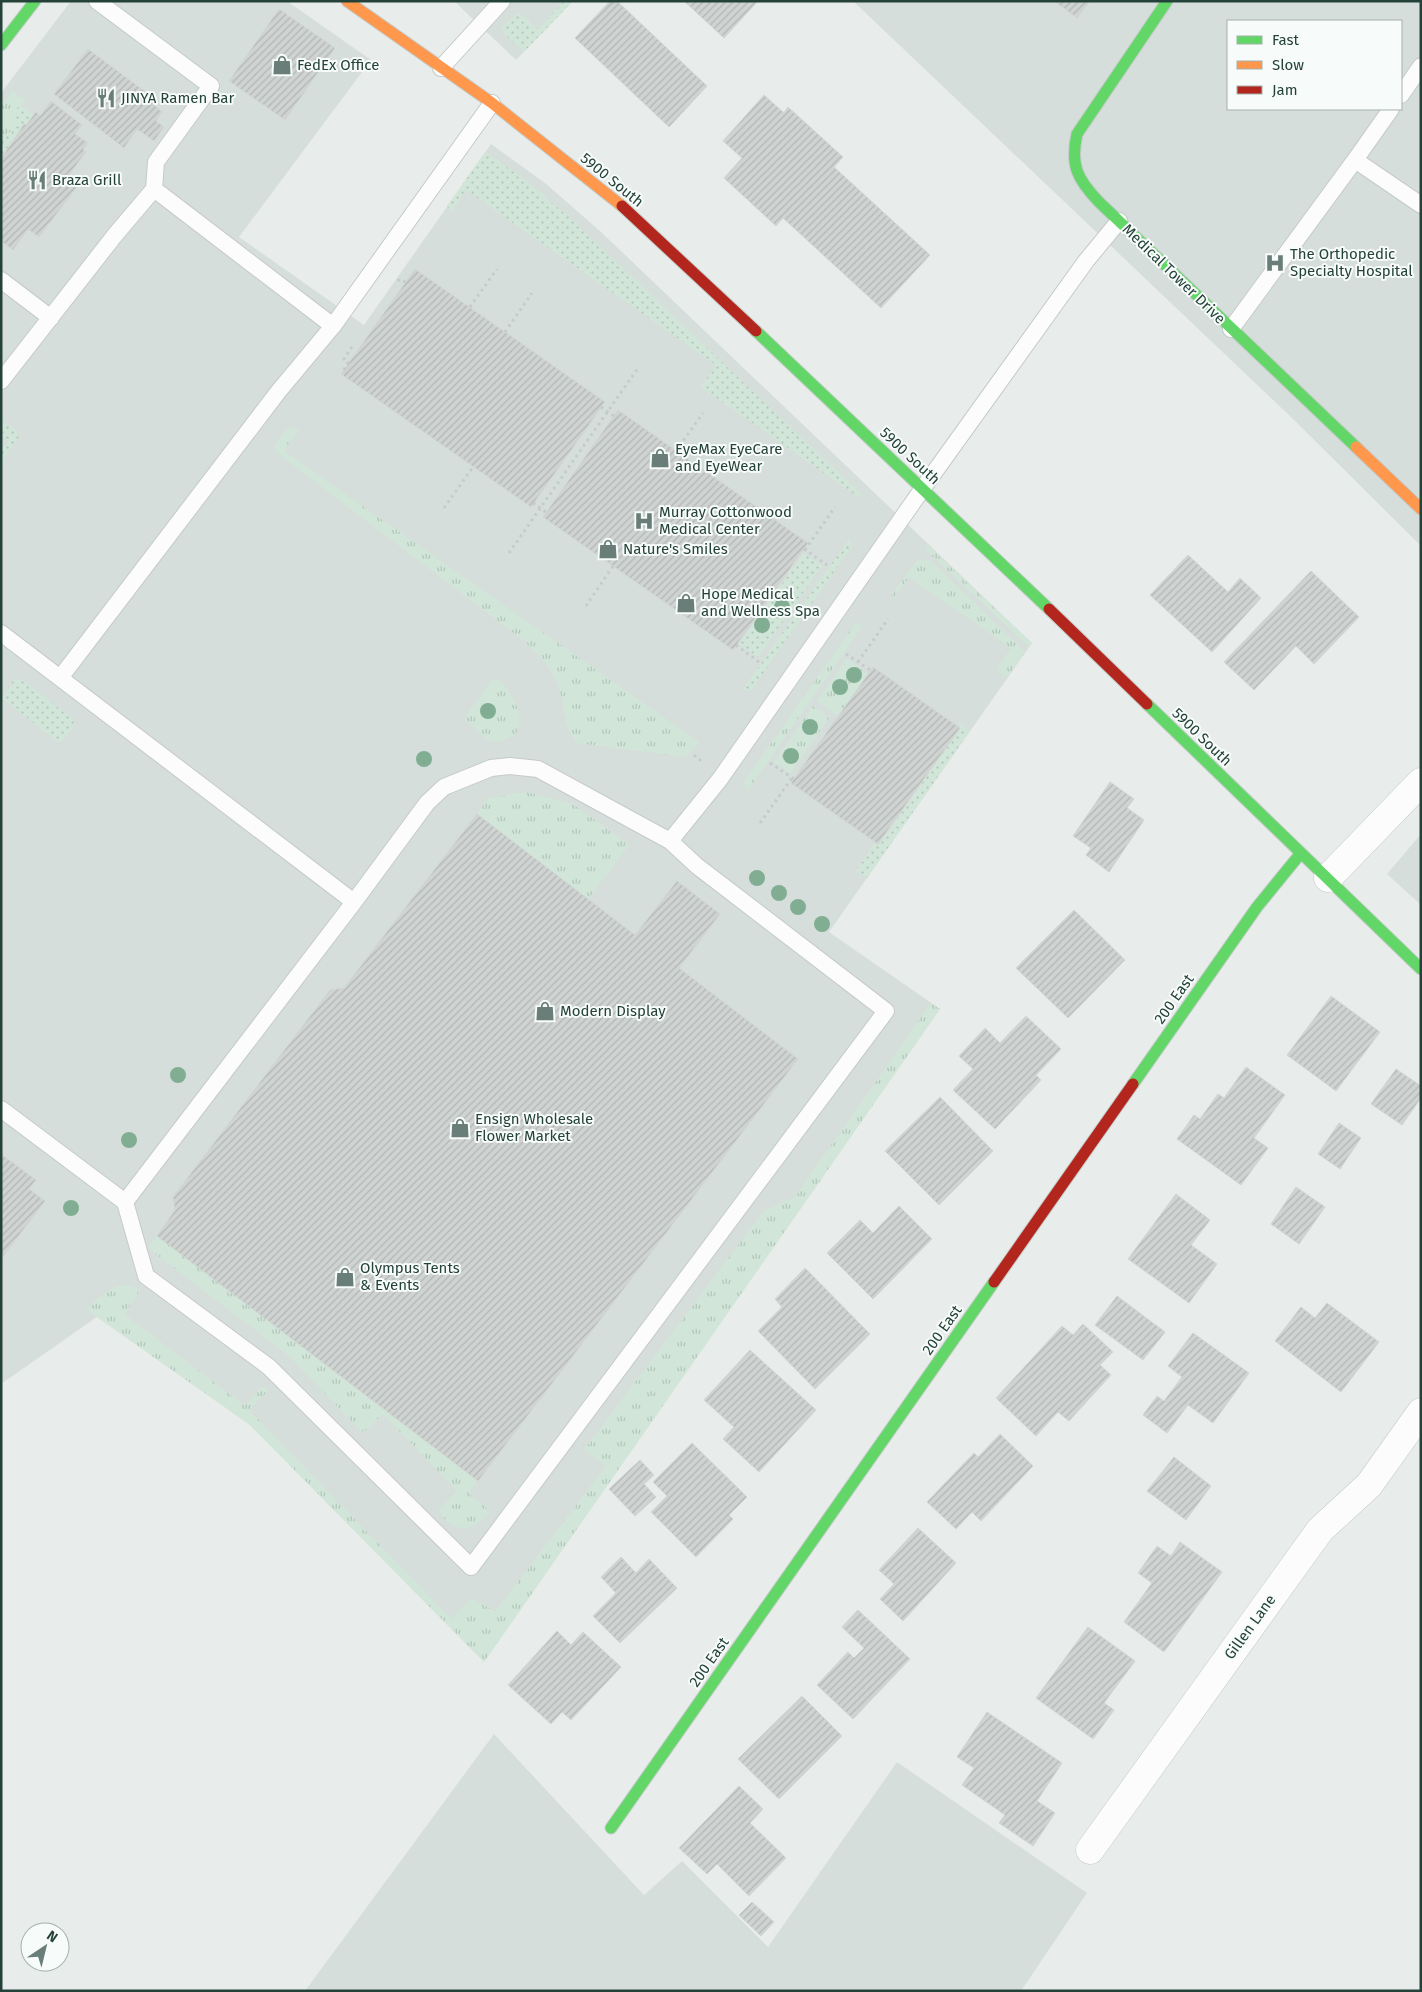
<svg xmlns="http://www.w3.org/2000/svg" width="1422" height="1992" viewBox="0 0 1422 1992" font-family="'Fira Sans',sans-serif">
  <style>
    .built { fill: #d6dedb; fill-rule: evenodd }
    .grass { fill: url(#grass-tufts) }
    .garden { fill: url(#garden-dots) }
    .building { fill: url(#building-hatch); stroke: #d1d6d4 }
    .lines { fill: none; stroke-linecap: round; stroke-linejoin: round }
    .lane-casing { stroke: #c5cac8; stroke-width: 18 }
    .street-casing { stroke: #c5cac8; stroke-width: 29 }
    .fast-casing { stroke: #c3cbc8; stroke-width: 13 }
    .slow-casing { stroke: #c3cbc8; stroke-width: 13 }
    .jam-casing { stroke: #c3cbc8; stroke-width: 13 }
    .path { stroke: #c3ccca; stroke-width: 3; stroke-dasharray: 2.5 4; stroke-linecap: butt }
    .lane { stroke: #fcfcfc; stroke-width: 16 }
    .street { stroke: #fcfcfc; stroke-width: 28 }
    .fast { stroke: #63d668; stroke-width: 11 }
    .slow { stroke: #ff974d; stroke-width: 11 }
    .jam { stroke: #b3261e; stroke-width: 11 }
    .tree { fill: #81ae93 }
    .labels { text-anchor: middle; stroke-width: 4; stroke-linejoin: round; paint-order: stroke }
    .poi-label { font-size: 15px; fill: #24423a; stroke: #f7fbf9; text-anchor: start }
    .street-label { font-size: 15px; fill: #24423a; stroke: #f7fbf9 }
  </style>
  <defs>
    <pattern id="grass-tufts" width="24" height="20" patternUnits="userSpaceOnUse" patternTransform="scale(1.25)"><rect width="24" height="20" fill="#d1e6d8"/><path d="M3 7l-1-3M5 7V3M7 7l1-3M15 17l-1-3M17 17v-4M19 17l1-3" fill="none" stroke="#b3c6ba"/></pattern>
    <pattern id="garden-dots" width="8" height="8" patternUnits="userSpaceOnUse" patternTransform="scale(1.25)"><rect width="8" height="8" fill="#d1e6d8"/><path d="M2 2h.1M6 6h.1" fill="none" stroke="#b3c6ba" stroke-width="1.8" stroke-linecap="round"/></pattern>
    <pattern id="building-hatch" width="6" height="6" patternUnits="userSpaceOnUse" patternTransform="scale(1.25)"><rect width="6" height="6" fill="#cfd4d2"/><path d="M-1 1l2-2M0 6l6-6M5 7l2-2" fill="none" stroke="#b2b7b5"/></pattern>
  </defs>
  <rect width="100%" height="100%" fill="#e8edeb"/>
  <path class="built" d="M71 1H287L371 60 239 237 364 325 491 144 545 183 600 231 1032 643 829 932 940 1009 484 1662 250 1425 97 1317 1 1384V93Z
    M454 1H573L516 60Z
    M853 1H1421V546L1291 417ZM1228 21H1401V109H1228Z
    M1421 834V905L1387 874Z
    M494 1734 644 1895 682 1861 768 1947 897 1762 1087 1893 1021 1991H305Z"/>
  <path class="grass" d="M13 91 25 101 13 117C16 128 9 133 1 139V106Z
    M292 428 299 429 284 451 699 742 686 757 578 743C562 729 565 703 558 684 550 667 538 653 524 641L276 452 274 447 287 429Z
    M926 544 1032 643 1029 647 926 550Z
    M919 558 932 562 1025 652 1007 677 996 670 1011 648 909 577 894 598 891 596Z
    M855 624 863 625 748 790 744 782Z
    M847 659 868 674 838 716 817 701Z
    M496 678C511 689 527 717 515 735L497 743 488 740 464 719 492 680Z
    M813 706 829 718 790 773 774 762Z
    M526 792 573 804 629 845 588 899 477 814 488 798Z
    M931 1003 940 1009 484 1662 250 1425 87 1310C98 1297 119 1276 138 1289V1294L124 1314 245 1406 260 1388 267 1387 265 1394 249 1410 451 1619 472 1598 495 1612 606 1466 584 1450 764 1211 795 1197Z
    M157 1236 478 1481 468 1493 486 1507 488 1514 476 1524 465 1529C455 1527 441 1520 439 1509L457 1491 383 1414 365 1431H361L288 1355 148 1248Z"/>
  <path class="garden" d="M564 1H573L524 52 504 34 502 27 516 14 519 13 538 29Z
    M21 106 34 115 26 125 24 124 1 159V139C6 135 10 133 13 127 16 118 9 110 21 106Z
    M485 152 524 179 569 217 863 496 858 497 701 387 716 365 466 190 451 212 447 206Z
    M1 423C9 423 17 430 19 437L1 462V452L9 441 1 435Z
    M849 539 852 546 752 689 745 691 743 689Z
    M804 553 822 566 758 657 739 644Z
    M19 678 73 719 75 725 62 741 58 742 2 698 14 679Z
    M959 723 970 731 867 878 856 871 875 843 879 845 961 727Z"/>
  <path class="building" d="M610 1H617L707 86 669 127 575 38Z
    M684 1H758L724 38Z
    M1054 1H1090L1077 18Z
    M279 9 335 48 285 120 229 81Z
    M88 49 159 102 155 106 162 112 156 121 164 127 154 141 137 129 124 148 54 94Z
    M764 95 784 113 788 107 843 157 834 167 930 255 881 308 783 218 776 226 724 178 742 158 723 141Z
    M51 101 82 125 75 134 88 143 83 149 86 152 68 176 79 184 39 237 28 229 13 250 1 241V159L24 124 26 125 36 112 40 116Z
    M415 269 605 402 531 507 341 374Z
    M618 410 808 543 733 650 543 517Z
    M1188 555 1228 592 1240 578 1261 598 1212 652 1150 595Z
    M1311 571 1359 617 1314 664 1296 646 1254 690 1224 662Z
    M873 667 960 728 878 844 791 783Z
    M1110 782 1134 799 1127 808 1144 820 1109 872 1086 855 1091 848 1073 836Z
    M477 814 635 935 677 881 720 914 679 968 798 1059 478 1481 157 1236 175 1210 173 1197 330 990 344 988Z
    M1074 910 1125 960 1068 1018 1016 968Z
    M1331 996 1380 1032 1336 1091 1287 1055Z
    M1026 1016 1061 1049 1036 1075 1041 1080 995 1129 953 1090 973 1069 959 1056 985 1028 1000 1043Z
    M1246 1067 1285 1095 1254 1138 1268 1148 1241 1185 1177 1139 1194 1115 1200 1119 1218 1094 1224 1098Z
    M1396 1069 1421 1086V1098L1402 1125 1371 1104Z
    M940 1097 993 1151 939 1205 885 1151Z
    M1339 1123 1361 1138 1340 1169 1318 1154Z
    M1 1154 36 1180 29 1189 45 1201 1 1259Z
    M1296 1187 1325 1207 1299 1244 1271 1224Z
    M1176 1194 1210 1220 1191 1245 1217 1264 1189 1303 1128 1259Z
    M899 1206 932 1239 873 1299 827 1253 860 1220 873 1233Z
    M805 1268 870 1334 815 1389 758 1331 782 1307 775 1299Z
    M1117 1296 1165 1332 1143 1360 1095 1325Z
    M1327 1303 1379 1342 1341 1392 1275 1341 1301 1307 1315 1318Z
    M1083 1324 1113 1352 1100 1365 1111 1375 1069 1421 1058 1412 1036 1436 996 1398 1062 1326 1073 1335Z
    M1193 1333 1249 1373 1213 1423 1188 1405 1167 1433 1143 1415 1157 1396 1164 1401 1182 1377 1168 1366Z
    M750 1350 816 1410 759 1472 723 1439 734 1427 704 1400Z
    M1000 1434 1033 1466 981 1521 972 1512 956 1529 927 1502 974 1453 978 1457Z
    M692 1443 747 1497 729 1515 733 1519 696 1557 651 1512 667 1496 653 1482Z
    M1174 1457 1211 1486 1186 1520 1147 1491Z
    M640 1460 654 1475 644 1484 656 1497 635 1516 609 1489Z
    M918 1528 956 1563 903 1621 880 1599 894 1584 879 1570Z
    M1180 1542 1222 1572 1164 1652 1124 1622 1152 1583 1138 1573 1157 1546 1171 1556Z
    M621 1557 636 1573 649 1559 677 1588 620 1643 593 1616 616 1593 601 1577Z
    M858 1610 910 1659 853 1719 817 1685 848 1652 854 1658 864 1648 842 1627Z
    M1088 1627 1135 1661 1104 1703 1114 1710 1093 1739 1036 1698Z
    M557 1631 571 1645 583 1632 621 1667 571 1720 562 1712 551 1724 508 1685Z
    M802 1696 842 1736 779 1799 738 1759Z
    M987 1712 1062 1763 1037 1801 1055 1813 1033 1846 999 1823 1005 1815 962 1785 974 1768 957 1757Z
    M739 1786 763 1809 750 1823 786 1858 749 1896 717 1864 707 1874 679 1848Z
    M752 1902 774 1922 761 1936 739 1915Z"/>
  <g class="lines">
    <defs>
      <path id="lane" d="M97 1 211 86 156 162 154 189
        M441 68 502 1
        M1401 95 1421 66
        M1391 109 1355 160 1421 205
        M1 280 51 318
        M1231 329 1355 160
        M1 381 115 235 154 189 333 326
        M1 633 354 902
        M60 678 278 392 333 326 492 103
        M670 841 720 779 923 488 1086 261 1119 221
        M1 1109 125 1202 146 1276 269 1367 471 1567 886 1011 697 866 670 841 538 769 510 766 491 768 444 787 427 803 354 902 125 1202"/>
      <path id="street" d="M1328 878 1421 782
        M1090 1850 1320 1530 1369 1485 1421 1412"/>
      <path id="fast" d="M1167 1 1077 134C1070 165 1077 179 1099 202L1356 447
        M1 45 35 1
        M756 331 1049 609
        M1147 704 1421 969
        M1133 1084 1257 907 1301 853
        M611 1828 994 1282"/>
      <path id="slow" d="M347 1 492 103 622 206
        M1356 447 1421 509"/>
      <path id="jam" d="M622 206 756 331
        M1049 609 1147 704
        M994 1282 1133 1084"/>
    </defs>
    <use href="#lane" class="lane-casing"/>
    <use href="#street" class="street-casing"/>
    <use href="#fast" class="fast-casing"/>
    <use href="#slow" class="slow-casing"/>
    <use href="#jam" class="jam-casing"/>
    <path class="path" d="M398 281 400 279 405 282
      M470 307 497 269
      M505 332 532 293
      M344 370 348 362 344 359 353 345
      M601 407 614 416
      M676 451 703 413
      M533 503 546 512
      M444 508 473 467
      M804 549 827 565
      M805 550 835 507
      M509 553 638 368
      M586 606 613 566
      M736 645 759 662
      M846 654 870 670
      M858 662 888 619
      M694 755 701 761
      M770 763 794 779
      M760 823 792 778"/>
    <use href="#lane" class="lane"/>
    <use href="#street" class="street"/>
    <use href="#fast" class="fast"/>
    <use href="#slow" class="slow"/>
    <use href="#jam" class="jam"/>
  </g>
  <g class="tree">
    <circle cx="782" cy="607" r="8"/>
    <circle cx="762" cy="625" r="8"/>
    <circle cx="854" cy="675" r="8"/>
    <circle cx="840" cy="687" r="8"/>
    <circle cx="488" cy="711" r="8"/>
    <circle cx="810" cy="727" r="8"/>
    <circle cx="791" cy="756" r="8"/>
    <circle cx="424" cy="759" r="8"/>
    <circle cx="757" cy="878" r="8"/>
    <circle cx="779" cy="893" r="8"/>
    <circle cx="798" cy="907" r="8"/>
    <circle cx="822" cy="924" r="8"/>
    <circle cx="178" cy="1075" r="8"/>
    <circle cx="129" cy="1140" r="8"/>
    <circle cx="71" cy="1208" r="8"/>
  </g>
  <defs>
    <symbol id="shop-bare" viewBox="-9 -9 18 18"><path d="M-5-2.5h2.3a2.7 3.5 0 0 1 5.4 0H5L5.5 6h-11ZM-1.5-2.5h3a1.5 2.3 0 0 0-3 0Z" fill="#697e78" stroke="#f7fbf9" stroke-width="2.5" paint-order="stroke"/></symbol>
    <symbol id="restaurant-bare" viewBox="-9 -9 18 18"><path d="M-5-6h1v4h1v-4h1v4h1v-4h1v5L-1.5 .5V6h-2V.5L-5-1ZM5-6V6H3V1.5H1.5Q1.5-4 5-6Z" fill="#697e78" stroke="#f7fbf9" stroke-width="2.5" paint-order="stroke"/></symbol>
    <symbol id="hospital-bare" viewBox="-9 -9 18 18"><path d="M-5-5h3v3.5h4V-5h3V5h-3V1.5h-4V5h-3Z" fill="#697e78" stroke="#f7fbf9" stroke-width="2.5" paint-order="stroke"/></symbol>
  </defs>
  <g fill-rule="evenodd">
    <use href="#shop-bare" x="268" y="51" width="28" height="28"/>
    <use href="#restaurant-bare" x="92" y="84" width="28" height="28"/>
    <use href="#restaurant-bare" x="23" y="166" width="28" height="28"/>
    <use href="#hospital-bare" x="1261" y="249" width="28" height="28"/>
    <use href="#shop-bare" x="646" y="444" width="28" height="28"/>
    <use href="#hospital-bare" x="630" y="507" width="28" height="28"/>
    <use href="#shop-bare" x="594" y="535" width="28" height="28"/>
    <use href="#shop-bare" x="672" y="589" width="28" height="28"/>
    <use href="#shop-bare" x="531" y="997" width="28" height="28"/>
    <use href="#shop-bare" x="446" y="1114" width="28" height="28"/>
    <use href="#shop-bare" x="331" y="1263" width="28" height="28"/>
  </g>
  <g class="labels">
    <g class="poi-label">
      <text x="297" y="70">FedEx Office</text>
      <text x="121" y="103">JINYA Ramen Bar</text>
      <text x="52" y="185">Braza Grill</text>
      <text x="1290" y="259">The Orthopedic<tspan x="1290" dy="17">Specialty Hospital</tspan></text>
      <text x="675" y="454">EyeMax EyeCare<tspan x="675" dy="17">and EyeWear</tspan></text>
      <text x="659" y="517">Murray Cottonwood<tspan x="659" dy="17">Medical Center</tspan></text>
      <text x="623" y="554">Nature's Smiles</text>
      <text x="701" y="599">Hope Medical<tspan x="701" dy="17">and Wellness Spa</tspan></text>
      <text x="560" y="1016">Modern Display</text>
      <text x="475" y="1124">Ensign Wholesale<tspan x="475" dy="17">Flower Market</tspan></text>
      <text x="360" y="1273">Olympus Tents<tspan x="360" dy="17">&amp; Events</tspan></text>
    </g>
    <g class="street-label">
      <text transform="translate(612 180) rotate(39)" y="5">5900 South</text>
      <text transform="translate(1174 274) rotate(44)" y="5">Medical Tower Drive</text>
      <text transform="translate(910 456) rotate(43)" y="5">5900 South</text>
      <text transform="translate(1202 737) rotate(44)" y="5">5900 South</text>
      <text transform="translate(1174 999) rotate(-55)" y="5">200 East</text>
      <text transform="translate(942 1330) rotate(-55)" y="5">200 East</text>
      <text transform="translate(1250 1627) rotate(-54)" y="5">Gillen Lane</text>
      <text transform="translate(709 1662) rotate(-55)" y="5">200 East</text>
    </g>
  </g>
  <rect width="1422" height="1992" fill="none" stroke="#24423a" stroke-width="5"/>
  <rect x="1227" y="20" width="175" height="90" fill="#f7fbf9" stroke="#a3b1ad"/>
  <rect x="1237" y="36" width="25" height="8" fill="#63d668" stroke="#a3b1ad"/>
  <text x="1272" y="45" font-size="15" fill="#24423a">Fast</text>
  <rect x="1237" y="61" width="25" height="8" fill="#ff974d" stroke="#a3b1ad"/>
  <text x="1272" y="70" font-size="15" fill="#24423a">Slow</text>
  <rect x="1237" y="86" width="25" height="8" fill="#b3261e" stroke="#a3b1ad"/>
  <text x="1272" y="95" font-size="15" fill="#24423a">Jam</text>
  <g transform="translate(45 1947) rotate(35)"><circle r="24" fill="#f7fbf9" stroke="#a3b1ad"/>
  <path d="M0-4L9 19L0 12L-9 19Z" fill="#697e78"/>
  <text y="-8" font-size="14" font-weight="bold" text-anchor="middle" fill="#24423a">N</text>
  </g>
</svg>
